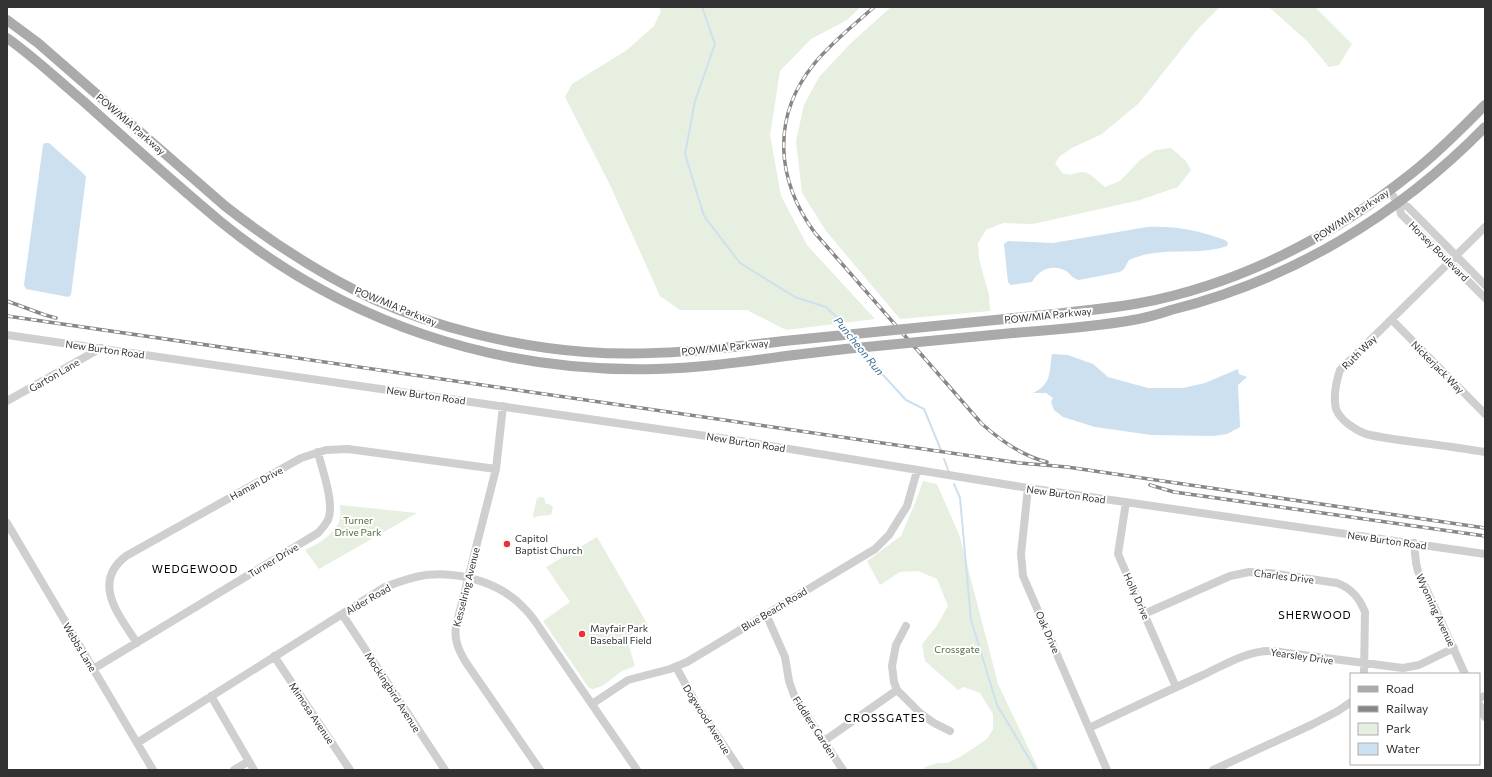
<svg xmlns="http://www.w3.org/2000/svg" width="1492" height="777" viewBox="0 0 1492 777" font-family="Commissioner,sans-serif">
  <style>
    .green { fill: #e7efe0 }
    .water { fill: #cce0ef }
    .lines { fill: none; stroke-linecap: round; stroke-linejoin: round }
    .stream { stroke: #cce0ef; stroke-width: 2 }
    .minor { stroke: #cfcfcf; stroke-width: 8 }
    .major { stroke: #aaa; stroke-width: 10 }
    .rail-casing { stroke: #878787; stroke-width: 3.5 }
    .rail { stroke: #fff; stroke-width: 2; stroke-dasharray: 6; stroke-linecap: butt }
    .major-bridge { stroke: #aaa; stroke-width: 10 }
    .poi-dot { fill: #ed3036; stroke: #fff; stroke-width: 1.5 }
    .labels { text-anchor: middle; stroke-width: 4; stroke-linejoin: round; paint-order: stroke }
    .street-label { font-size: 10px; fill: #323232; stroke: #fff }
    .park-label { font-size: 10px; fill: #52703c; stroke: #fff }
    .poi-label { font-size: 10px; fill: #323232; stroke: #fff; text-anchor: start }
    .water-label { font-size: 11px; font-style: italic; fill: #3b7099; stroke: #fff }
    .neighbourhood-label { font-size: 11px; letter-spacing: 1px; fill: #000; stroke: #fff }
  </style>
  <rect width="100%" height="100%" fill="#fff"/>
  <path class="green" d="M659 7H861L847 20 811 39 780 71 770 135 781 196 807 245 875 319 786 330 747 310H680L660 296 610 185 565 97 572 84 627 50 654 26 661 11Z
    M891 7H1220L1196 31 1139 103 1102 134 1072 148 1060 156 1055 163 1062 173C1073 176 1070 174 1081 172 1090 171 1098 182 1105 187L1120 181 1140 160 1155 150 1171 148 1186 161 1191 170 1178 187 1140 200 1033 224 1003 223 986 230 978 243 979 259 989 295 990 311 900 319 826 231 802 193 796 141 804 105 819 77 850 44Z
    M1269 7H1315L1352 44 1339 65 1329 67 1308 42Z
    M923 481 937 484 960 537 998 684 1039 770H927L923 768 937 763H947L960 757 987 739 993 729V714L980 693 964 687 958 690 925 661 922 644 936 627 948 606 937 579 918 571 900 572 880 585 867 561 901 536 915 503Z
    M540 497H543L545 500V503L551 505 553 508 551 515C545 516 538 515 534 518L533 515 537 498Z
    M340 505 417 513 319 569 305 550C317 545 338 532 340 518 341 514 340 509 340 505Z
    M597 537 648 625 626 637 635 666 622 671 602 686 593 689 589 688 543 621 570 602 546 567Z"/>
  <path class="water" d="M45 143H49L84 174 86 177 71 295 68 297 26 289 24 285 43 145Z
    M1147 227C1177 226 1196 230 1225 240L1228 243 1227 246C1194 257 1163 245 1129 260L1124 269 1120 272 1079 280C1071 278 1072 275 1066 271 1053 264 1039 269 1032 282L1011 285 1008 282 1004 244 1008 241 1053 243Z
    M1052 354 1068 355 1093 364 1108 377 1148 388H1183L1205 383 1238 369 1239 374 1247 377 1238 385 1240 427 1227 434 1213 436 1151 435 1095 427 1063 417 1054 410 1051 402 1053 398 1046 393H1033C1052 384 1049 372 1052 354Z"/>
  <g class="lines">
    <path class="stream" d="M702 7 715 44 695 101 685 154 704 216 740 263 795 297 826 307 842 322 848 331
      M861 351 906 400 924 409 941 450
      M944 459 949 472
      M954 484 960 498 971 620 997 705 1036 770"/>
    <path class="minor" d="M1389 191 1398 202 1408 207 1485 285
      M1398 202 1401 214 1485 298
      M1485 227 1340 370C1336 382 1333 396 1336 409 1340 420 1355 430 1366 434 1382 438 1399 440 1415 442 1438 445 1462 448 1485 452
      M1392 320 1485 414
      M7 335 741 441 1028 488 1485 554
      M7 401 101 348
      M503 406 496 469 456 626C454 639 458 649 465 661L540 770
      M1028 488 1021 554 1023 576 1107 770
      M1126 502 1118 554 1176 687
      M7 523 153 770
      M1414 543 1416 563 1418 571 1465 674
      M342 614 445 770
      M766 614 785 657 789 681 795 698 843 770
      M1144 614 1230 576 1249 572 1270 573 1337 583C1351 588 1359 597 1365 612L1364 674
      M906 626 896 645 892 666 894 682 897 690 920 713 934 723 950 731
      M137 643C119 615 91 583 126 556L301 458 326 450 348 449 496 469
      M274 656 350 770
      M676 667 698 707 740 770
      M93 669 318 533C322 529 325 525 328 520 335 503 322 470 318 452
      M211 696 254 770
      M1479 698 1485 696
      M592 704 628 680 670 669 687 662 875 549 889 535 907 506 917 471
      M1479 704 1485 717
      M1089 728C1127 710 1165 692 1203 675 1224 665 1248 650 1272 651L1403 668 1419 665 1454 648
      M824 741 897 690
      M137 743 385 587C398 582 412 577 426 575 460 571 501 583 524 608 531 615 536 622 541 630L637 770
      M234 770 249 761
      M1213 770 1311 725 1338 711 1351 702"/>
    <path class="major" d="M7 20 38 43 225 206C271 242 320 274 373 299 436 328 517 347 586 352 652 357 718 349 784 341
      M7 38C34 57 58 80 83 101 129 142 174 183 221 222 345 323 496 373 656 369 702 368 748 361 794 355
      M1005 319C1050 314 1095 311 1140 303 1240 284 1333 236 1412 173 1439 152 1462 128 1485 105
      M1013 333C1053 330 1093 327 1133 320 1146 318 1159 314 1171 310 1291 280 1399 215 1485 127"/>
    <defs>
      <path id="rail" d="M874 7C854 25 831 43 814 64 771 117 776 180 815 233L982 424C1000 440 1022 456 1047 462
        M7 301 45 315 56 318
        M7 316 1020 463 1067 467 1485 528
        M1150 485 1174 492 1485 536"/>
    </defs>
    <use href="#rail" class="rail-casing"/>
    <use href="#rail" class="rail"/>
    <path class="major-bridge" d="M784 341 1005 319
      M794 355 845 349 1013 333"/>
  </g>
  <g class="poi-dot">
    <circle cx="507" cy="544" r="4"/>
    <circle cx="582" cy="634" r="4"/>
  </g>
  <g class="labels">
    <g class="street-label">
      <text transform="translate(131 124) rotate(41)" y="4">POW/MIA Parkway</text>
      <text transform="translate(1351 215) rotate(-33)" y="4">POW/MIA Parkway</text>
      <text transform="translate(1439 251) rotate(45)" y="4">Horsey Boulevard</text>
      <text transform="translate(396 306) rotate(22)" y="4">POW/MIA Parkway</text>
      <text transform="translate(1048 315) rotate(-6)" y="4">POW/MIA Parkway</text>
      <text transform="translate(725 347) rotate(-6)" y="4">POW/MIA Parkway</text>
      <text transform="translate(105 349) rotate(8)" y="4">New Burton Road</text>
      <text transform="translate(1359 352) rotate(-45)" y="4">Ruth Way</text>
      <text transform="translate(1438 367) rotate(45)" y="4">Nickerjack Way</text>
      <text transform="translate(54 375) rotate(-30)" y="4">Garton Lane</text>
      <text transform="translate(426 395) rotate(8)" y="4">New Burton Road</text>
      <text transform="translate(746 442) rotate(9)" y="4">New Burton Road</text>
      <text transform="translate(256 483) rotate(-29)" y="4">Haman Drive</text>
      <text transform="translate(1066 494) rotate(8)" y="4">New Burton Road</text>
      <text transform="translate(1387 540) rotate(8)" y="4">New Burton Road</text>
      <text transform="translate(273 560) rotate(-31)" y="4">Turner Drive</text>
      <text transform="translate(1284 576) rotate(7)" y="4">Charles Drive</text>
      <text transform="translate(466 587) rotate(-76)" y="4">Kesselring Avenue</text>
      <text transform="translate(1137 596) rotate(66)" y="4">Holly Drive</text>
      <text transform="translate(368 599) rotate(-30)" y="4">Alder Road</text>
      <text transform="translate(774 609) rotate(-31)" y="4">Blue Beach Road</text>
      <text transform="translate(1436 610) rotate(65)" y="4">Wyoming Avenue</text>
      <text transform="translate(1048 632) rotate(66)" y="4">Oak Drive</text>
      <text transform="translate(80 647) rotate(59)" y="4">Webbs Lane</text>
      <text transform="translate(1302 656) rotate(8)" y="4">Yearsley Drive</text>
      <text transform="translate(393 692) rotate(57)" y="4">Mockingbird Avenue</text>
      <text transform="translate(312 713) rotate(56)" y="4">Mimosa Avenue</text>
      <text transform="translate(707 719) rotate(58)" y="4">Dogwood Avenue</text>
      <text transform="translate(815 727) rotate(57)" y="4">Fiddlers Garden</text>
    </g>
    <g class="park-label">
      <text x="358" y="524">Turner<tspan x="358" dy="12">Drive Park</tspan></text>
      <text x="957" y="653">Crossgate</text>
    </g>
    <g class="poi-label">
      <text x="515" y="542">Capitol<tspan x="515" dy="12">Baptist Church</tspan></text>
      <text x="590" y="632">Mayfair Park<tspan x="590" dy="12">Baseball Field</tspan></text>
    </g>
    <g class="water-label">
      <text transform="translate(859 346) rotate(51)" y="4">Puncheon Run</text>
    </g>
    <g class="neighbourhood-label">
      <text x="195" y="573">WEDGEWOOD</text>
      <text x="1315" y="619">SHERWOOD</text>
      <text x="885" y="722">CROSSGATES</text>
    </g>
  </g>
  <rect width="1492" height="777" fill="none" stroke="#323232" stroke-width="16"/>
  <rect x="1350" y="673" width="130" height="92" fill="#ffffff" stroke="#adadad"/>
  <rect x="1358" y="686" width="20" height="6" fill="#aaaaaa" stroke="#adadad"/>
  <text x="1386" y="693" font-size="12" fill="#323232">Road</text>
  <rect x="1358" y="706" width="20" height="6" fill="#878787" stroke="#adadad"/>
  <text x="1386" y="713" font-size="12" fill="#323232">Railway</text>
  <rect x="1358" y="723" width="20" height="12" fill="#e7efe0" stroke="#adadad"/>
  <text x="1386" y="733" font-size="12" fill="#323232">Park</text>
  <rect x="1358" y="743" width="20" height="12" fill="#cce0ef" stroke="#adadad"/>
  <text x="1386" y="753" font-size="12" fill="#323232">Water</text>
</svg>
